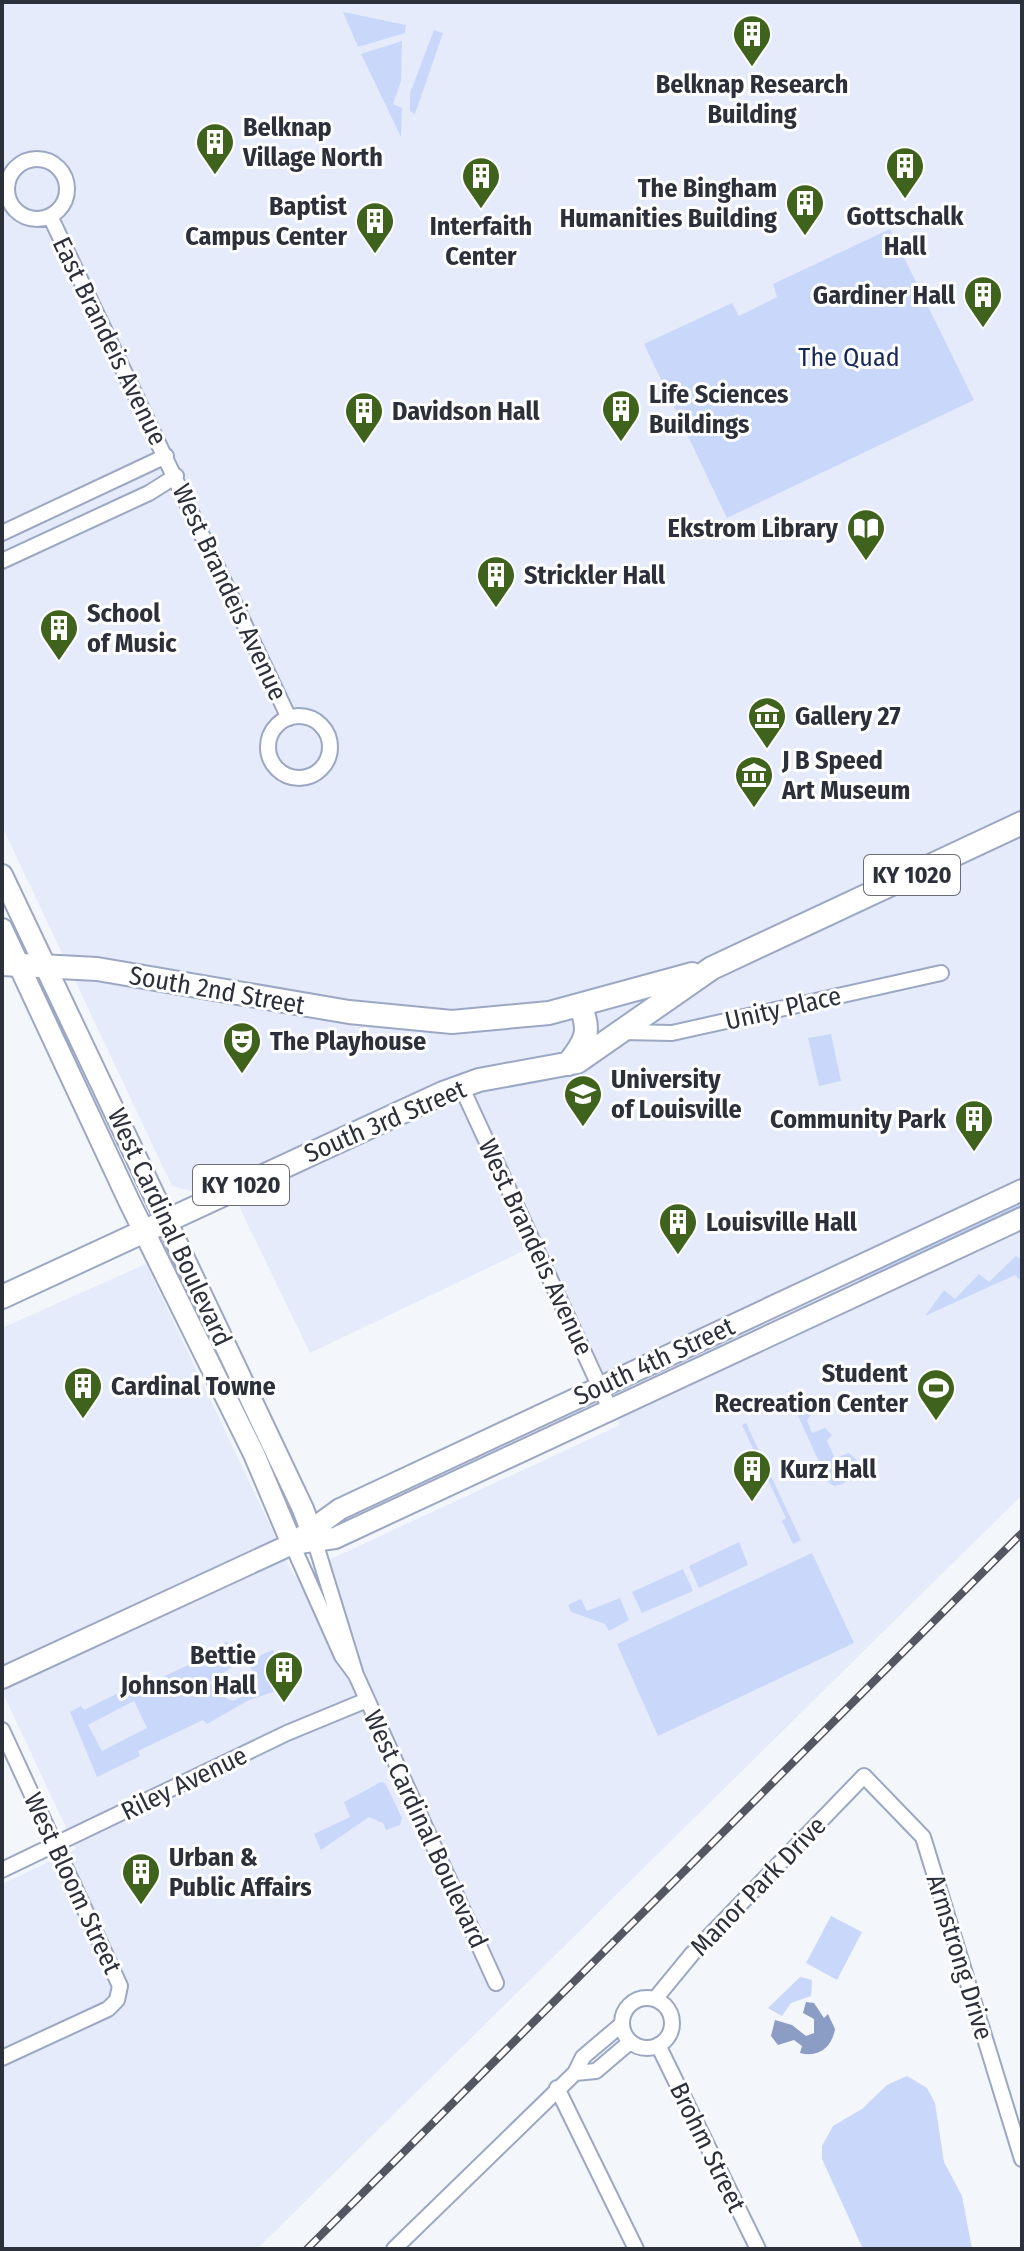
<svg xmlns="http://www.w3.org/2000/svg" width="1024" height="2251" viewBox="0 0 1024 2251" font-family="'Fira Sans Condensed',sans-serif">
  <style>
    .built { fill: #e5ebfa }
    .green { fill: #c9d8fa; fill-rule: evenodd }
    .water { fill: #8b9dc5 }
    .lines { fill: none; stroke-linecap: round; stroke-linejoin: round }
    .minor-casing { stroke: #9ca8c3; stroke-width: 18 }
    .secondary-casing { stroke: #9ca8c3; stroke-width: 24 }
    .primary-casing { stroke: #9ca8c3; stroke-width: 26 }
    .minor { stroke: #fff; stroke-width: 14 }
    .secondary { stroke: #fff; stroke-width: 20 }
    .primary { stroke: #fff; stroke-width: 22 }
    .rail-casing { stroke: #535761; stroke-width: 8 }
    .rail { stroke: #fff; stroke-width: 5; stroke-dasharray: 15; stroke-linecap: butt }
    .labels { text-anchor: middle; stroke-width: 6; stroke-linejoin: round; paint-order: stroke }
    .shield { fill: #fff; stroke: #6b6e76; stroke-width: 2 }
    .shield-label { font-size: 24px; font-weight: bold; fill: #2b303b }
    .poi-label { font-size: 26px; font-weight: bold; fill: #2b303b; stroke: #fff; text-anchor: start }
    .street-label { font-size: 26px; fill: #2b303b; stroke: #fff }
    .park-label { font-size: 26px; fill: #17285b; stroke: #fff }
  </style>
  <rect width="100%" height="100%" fill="#f3f6fb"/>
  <path class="built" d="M2 2H1022V1495L257 2249H2V1884L76 1849 2 1691V1328L146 1264 294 1576 620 1425 538 1244 310 1353 238 1204 172 1186 2 826Z"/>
  <path class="green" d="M343 12 406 25 405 33 358 47Z
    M434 30 443 33 415 114 410 111V93Z
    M402 41 401 81 393 104 402 108 401 137 361 54Z
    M890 229 974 400 727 518 644 344 732 303 739 316 777 297 773 284Z
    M831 1034 841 1081 819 1086 808 1038Z
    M1022 1198V1206L859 1282 856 1276Z
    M1016 1256 1022 1260V1282L1015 1275 925 1316 944 1290 955 1299 979 1274 989 1282Z
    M786 1389 811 1415 807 1420 812 1433 825 1428 832 1435 827 1441 835 1458 849 1453 862 1465 843 1484 834 1486 828 1482Z
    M746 1423 801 1540 793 1544 782 1521 786 1518 742 1425Z
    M739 1542 748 1565 699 1588 689 1566Z
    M812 1553 854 1643 658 1736 617 1644Z
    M683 1569 693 1591 642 1613 632 1592Z
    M620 1598 629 1620 609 1631 605 1624 571 1612 568 1605 581 1599 587 1611Z
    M225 1642 236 1646 234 1654 240 1662 210 1682 217 1694 233 1701 258 1689V1679L248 1664H255L261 1655 273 1650 289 1683 287 1687 247 1701 207 1724 203 1720 138 1751 140 1756 97 1777 70 1712 81 1706 84 1710 120 1692 123 1696 190 1664 189 1660 216 1651ZM134 1701 147 1728 102 1751 88 1725Z
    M381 1782 385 1783 402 1818 400 1825 386 1830 383 1823 369 1817 321 1850 314 1834 350 1817 344 1802Z
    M831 1916 862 1932 837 1980 806 1963Z
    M800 1977 812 1980 811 1996 791 2003 782 2016 768 2008Z
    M907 2076 927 2088 935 2103 944 2162 962 2196 972 2249H863L822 2159V2146L833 2126 862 2109 887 2085Z"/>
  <path class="water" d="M806 2002 814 2003 824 2018 828 2014 835 2029C832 2047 819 2058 800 2053L802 2046 794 2040 778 2045 771 2036 775 2020 792 2025 806 2036 814 2033V2019L803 2013Z"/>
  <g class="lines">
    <defs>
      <path id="minor" d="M7 189a30 30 0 1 1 60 0a30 30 0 1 1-60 0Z
        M50 216 289 718
        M2 533 166 456
        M2 561 149 493 176 476
        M268 747a31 31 0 1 1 62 0a31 31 0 1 1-62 0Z
        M624 1032 672 1033 941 973
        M461 1086 610 1409
        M292 1544 342 1656 356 1675 315 1542
        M356 1675 496 1983
        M2 1730 120 1986 117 2000 108 2009 2 2058
        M2 1870 287 1733 367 1700
        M622 2023a25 25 0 1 1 50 0a25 25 0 1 1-50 0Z
        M655 1999 692 1954 864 1776 923 1837 1022 2159
        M622 2024 583 2057 575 2073 596 2071 630 2042
        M658 2045 758 2249
        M557 2088 636 2249
        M394 2249 575 2073"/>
      <path id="secondary" d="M2 875 303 1509 315 1541
        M2 929 129 1201 254 1454 292 1544
        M292 1544 335 1538 1022 1218
        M2 1678 292 1544 340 1509 1022 1190"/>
      <path id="primary" d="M2 964 97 969 349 1012 452 1022 549 1013 692 974
        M568 1064C585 1043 592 1031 580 1006
        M2 1297 443 1093 479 1080 577 1062 712 968 1022 823"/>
    </defs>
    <use href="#minor" class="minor-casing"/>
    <use href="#secondary" class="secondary-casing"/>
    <use href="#primary" class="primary-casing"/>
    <use href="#minor" class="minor"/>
    <use href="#secondary" class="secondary"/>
    <use href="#primary" class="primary"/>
    <defs>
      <path id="rail" d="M307 2249 1022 1533"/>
    </defs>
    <use href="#rail" class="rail-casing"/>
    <use href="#rail" class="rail"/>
  </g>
  <defs>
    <symbol id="building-pin" viewBox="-11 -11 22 30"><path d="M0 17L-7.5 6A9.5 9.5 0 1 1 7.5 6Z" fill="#3f631c" stroke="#fff"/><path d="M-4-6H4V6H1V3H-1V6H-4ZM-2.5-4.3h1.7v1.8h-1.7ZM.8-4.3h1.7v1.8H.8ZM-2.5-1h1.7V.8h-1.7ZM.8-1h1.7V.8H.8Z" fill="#fff"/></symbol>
    <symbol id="library-pin" viewBox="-11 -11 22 30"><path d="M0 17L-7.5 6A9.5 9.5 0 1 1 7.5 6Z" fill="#3f631c" stroke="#fff"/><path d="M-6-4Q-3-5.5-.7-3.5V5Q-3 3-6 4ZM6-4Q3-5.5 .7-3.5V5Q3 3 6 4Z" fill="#fff"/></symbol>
    <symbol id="museum-pin" viewBox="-11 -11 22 30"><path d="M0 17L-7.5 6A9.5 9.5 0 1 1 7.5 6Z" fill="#3f631c" stroke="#fff"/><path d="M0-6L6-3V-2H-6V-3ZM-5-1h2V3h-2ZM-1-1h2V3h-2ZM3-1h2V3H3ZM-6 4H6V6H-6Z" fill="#fff"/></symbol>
    <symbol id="theatre-pin" viewBox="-11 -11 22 30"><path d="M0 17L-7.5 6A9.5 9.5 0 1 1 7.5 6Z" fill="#3f631c" stroke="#fff"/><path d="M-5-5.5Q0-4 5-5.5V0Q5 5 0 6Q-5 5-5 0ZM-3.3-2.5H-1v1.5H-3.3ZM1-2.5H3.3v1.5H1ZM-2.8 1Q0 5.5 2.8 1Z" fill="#fff"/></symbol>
    <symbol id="university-pin" viewBox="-11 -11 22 30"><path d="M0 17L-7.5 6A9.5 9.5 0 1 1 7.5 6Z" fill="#3f631c" stroke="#fff"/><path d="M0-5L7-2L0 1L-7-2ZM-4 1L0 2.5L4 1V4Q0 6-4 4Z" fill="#fff"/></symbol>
    <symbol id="stadium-pin" viewBox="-11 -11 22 30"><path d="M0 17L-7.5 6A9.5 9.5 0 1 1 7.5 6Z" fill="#3f631c" stroke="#fff"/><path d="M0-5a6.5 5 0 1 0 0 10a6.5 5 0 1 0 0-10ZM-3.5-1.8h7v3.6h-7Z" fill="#fff"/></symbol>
  </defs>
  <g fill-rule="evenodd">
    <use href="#building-pin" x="730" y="12" width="44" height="60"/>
    <use href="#building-pin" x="193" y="120" width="44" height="60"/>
    <use href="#building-pin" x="883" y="144" width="44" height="60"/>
    <use href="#building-pin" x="459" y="154" width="44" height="60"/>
    <use href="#building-pin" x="783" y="181" width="44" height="60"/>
    <use href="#building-pin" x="353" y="199" width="44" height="60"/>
    <use href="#building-pin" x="961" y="273" width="44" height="60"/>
    <use href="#building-pin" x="599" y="387" width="44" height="60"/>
    <use href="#building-pin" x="342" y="389" width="44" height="60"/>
    <use href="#library-pin" x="844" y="506" width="44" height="60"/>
    <use href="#building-pin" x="474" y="553" width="44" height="60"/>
    <use href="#building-pin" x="37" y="606" width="44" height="60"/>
    <use href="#museum-pin" x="745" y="694" width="44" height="60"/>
    <use href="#museum-pin" x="732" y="753" width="44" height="60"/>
    <use href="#theatre-pin" x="220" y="1019" width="44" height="60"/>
    <use href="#university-pin" x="561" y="1072" width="44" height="60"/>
    <use href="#building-pin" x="952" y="1097" width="44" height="60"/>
    <use href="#building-pin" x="656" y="1200" width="44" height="60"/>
    <use href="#building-pin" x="61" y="1364" width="44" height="60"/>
    <use href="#stadium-pin" x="914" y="1366" width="44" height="60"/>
    <use href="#building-pin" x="730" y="1447" width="44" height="60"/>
    <use href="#building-pin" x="262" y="1648" width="44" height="60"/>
    <use href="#building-pin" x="119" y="1850" width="44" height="60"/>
  </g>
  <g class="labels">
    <g class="shield">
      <rect x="864" y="855" width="96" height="40" rx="6"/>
      <rect x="193" y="1165" width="96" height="40" rx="6"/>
    </g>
    <g class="shield-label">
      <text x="912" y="883">KY 1020</text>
      <text x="241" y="1193">KY 1020</text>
    </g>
    <g class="poi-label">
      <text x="752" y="93" text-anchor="middle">Belknap Research<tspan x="752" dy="30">Building</tspan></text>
      <text x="243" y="136">Belknap<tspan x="243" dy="30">Village North</tspan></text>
      <text x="777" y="197" text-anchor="end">The Bingham<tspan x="777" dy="30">Humanities Building</tspan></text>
      <text x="347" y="215" text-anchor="end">Baptist<tspan x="347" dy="30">Campus Center</tspan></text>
      <text x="905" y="225" text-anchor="middle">Gottschalk<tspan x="905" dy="30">Hall</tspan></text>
      <text x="481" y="235" text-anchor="middle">Interfaith<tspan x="481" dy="30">Center</tspan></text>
      <text x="955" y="304" text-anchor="end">Gardiner Hall</text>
      <text x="649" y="403">Life Sciences<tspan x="649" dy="30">Buildings</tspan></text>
      <text x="392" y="420">Davidson Hall</text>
      <text x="838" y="537" text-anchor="end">Ekstrom Library</text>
      <text x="524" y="584">Strickler Hall</text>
      <text x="87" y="622">School<tspan x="87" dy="30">of Music</tspan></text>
      <text x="795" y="725">Gallery 27</text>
      <text x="782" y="769">J B Speed<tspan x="782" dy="30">Art Museum</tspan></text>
      <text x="270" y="1050">The Playhouse</text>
      <text x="611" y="1088">University<tspan x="611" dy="30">of Louisville</tspan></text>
      <text x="946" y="1128" text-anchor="end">Community Park</text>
      <text x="706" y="1231">Louisville Hall</text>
      <text x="908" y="1382" text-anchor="end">Student<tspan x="908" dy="30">Recreation Center</tspan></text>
      <text x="111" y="1395">Cardinal Towne</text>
      <text x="780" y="1478">Kurz Hall</text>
      <text x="256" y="1664" text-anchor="end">Bettie<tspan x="256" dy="30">Johnson Hall</tspan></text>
      <text x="169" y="1866">Urban &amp;<tspan x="169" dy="30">Public Affairs</tspan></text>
    </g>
    <g class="street-label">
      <text transform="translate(110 341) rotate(64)" y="9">East Brandeis Avenue</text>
      <text transform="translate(230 592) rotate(65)" y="9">West Brandeis Avenue</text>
      <text transform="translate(217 990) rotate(10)" y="9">South 2nd Street</text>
      <text transform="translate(783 1008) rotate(-13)" y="9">Unity Place</text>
      <text transform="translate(385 1121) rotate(-23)" y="9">South 3rd Street</text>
      <text transform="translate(170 1227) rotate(65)" y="9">West Cardinal Boulevard</text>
      <text transform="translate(536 1247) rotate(65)" y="9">West Brandeis Avenue</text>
      <text transform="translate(654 1361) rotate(-25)" y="9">South 4th Street</text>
      <text transform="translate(184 1783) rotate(-26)" y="9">Riley Avenue</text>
      <text transform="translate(426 1829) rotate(65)" y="9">West Cardinal Boulevard</text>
      <text transform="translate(73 1883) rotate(65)" y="9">West Bloom Street</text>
      <text transform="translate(758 1886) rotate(-46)" y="9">Manor Park Drive</text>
      <text transform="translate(960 1957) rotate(73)" y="9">Armstrong Drive</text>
      <text transform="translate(708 2147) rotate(64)" y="9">Brohm Street</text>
    </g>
    <g class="park-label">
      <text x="849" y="366">The Quad</text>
    </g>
  </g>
  <rect width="1024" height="2251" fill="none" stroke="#2b303b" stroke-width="8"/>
</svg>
